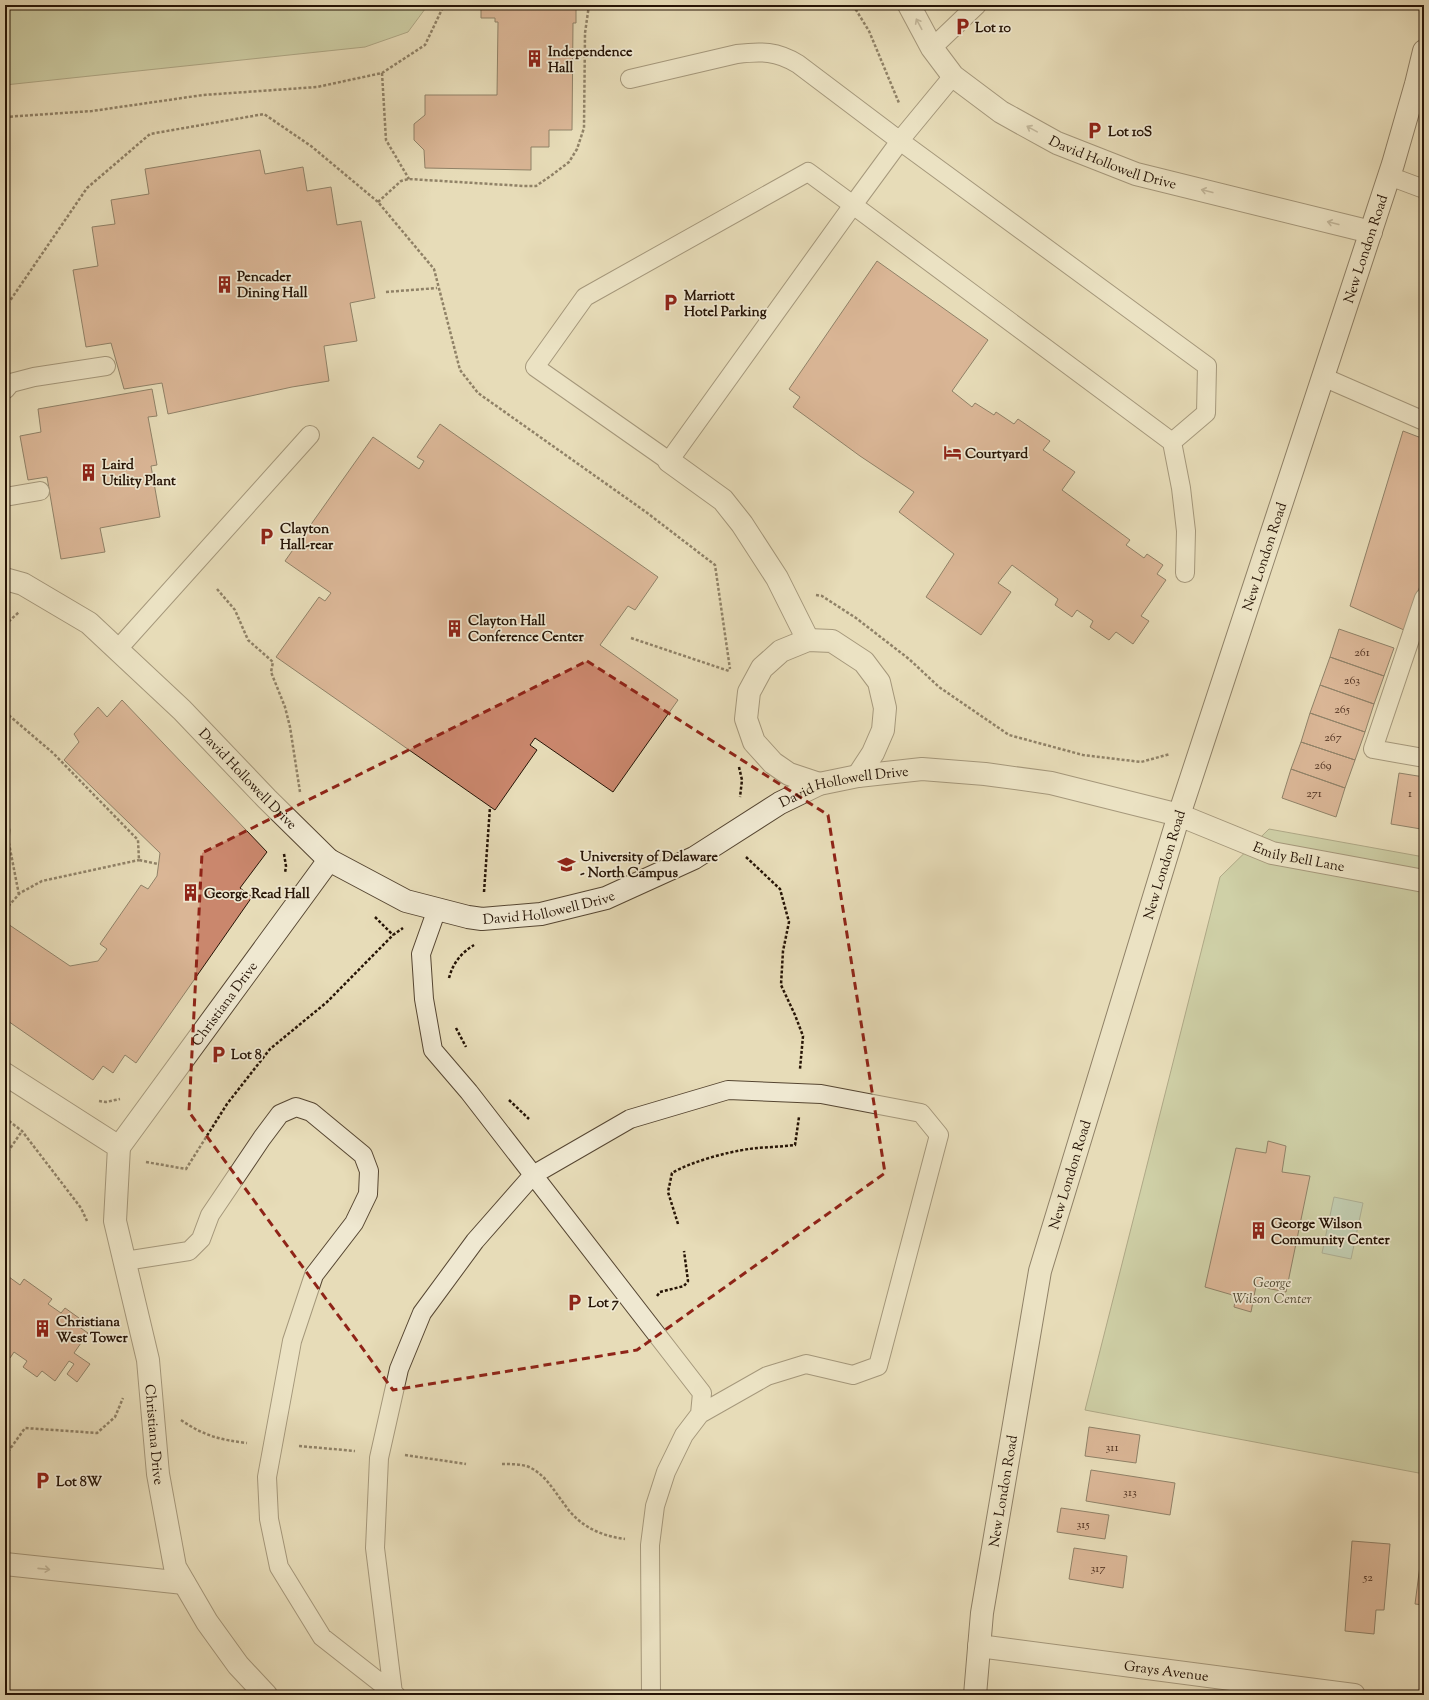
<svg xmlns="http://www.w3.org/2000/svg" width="1429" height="1700" viewBox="0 0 1429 1700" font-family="'Sorts Mill Goudy',serif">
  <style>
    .green { fill: #b1c192; stroke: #6c6a4c }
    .water { fill: #97bcab; stroke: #6a7969 }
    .building { fill: #ca876d; stroke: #261406 }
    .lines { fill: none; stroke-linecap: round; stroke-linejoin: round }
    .lane-casing { stroke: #564632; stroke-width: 20 }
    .street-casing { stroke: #564632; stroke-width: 24 }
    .secondary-casing { stroke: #261406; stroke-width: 24 }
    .path { stroke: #261406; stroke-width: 2.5; stroke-dasharray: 3 2; stroke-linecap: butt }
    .lane { stroke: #efe8d1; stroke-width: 18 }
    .street { stroke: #efe8d1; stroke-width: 22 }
    .secondary { stroke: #efe8d1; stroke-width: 22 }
    .oneway { stroke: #958976 }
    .marked { fill: none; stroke: #8f2418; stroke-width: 3; stroke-dasharray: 8 5; stroke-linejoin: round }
    .labels { text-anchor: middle; stroke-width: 3.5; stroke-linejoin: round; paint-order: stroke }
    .number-label { font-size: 12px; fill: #4f3120 }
    .poi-label { font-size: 14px; font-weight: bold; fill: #261406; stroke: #efe8d1; text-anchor: start }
    .street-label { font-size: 14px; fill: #261406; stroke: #efe8d1 }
    .park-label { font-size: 14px; font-style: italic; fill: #504830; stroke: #efe8d1 }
  </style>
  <rect width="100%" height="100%" fill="#e7dcb8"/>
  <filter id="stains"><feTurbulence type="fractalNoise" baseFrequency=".005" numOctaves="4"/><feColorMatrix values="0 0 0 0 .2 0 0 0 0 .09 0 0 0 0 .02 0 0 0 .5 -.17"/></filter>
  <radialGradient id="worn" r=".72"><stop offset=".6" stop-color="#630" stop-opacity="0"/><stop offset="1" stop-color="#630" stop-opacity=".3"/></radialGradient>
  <path class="green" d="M5 5H428L408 32 365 47 5 85Z
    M1269 829 1424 857V1474L1085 1410 1220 877Z"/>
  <path class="water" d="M1334 1197 1363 1203 1351 1259 1322 1253Z"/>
  <path class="building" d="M481 5H576V23H573L572 130H549V147H531V170L425 168 424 150 414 140V124L425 115V95H497L498 22H495V18H481Z
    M260 150 265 174 303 167 307 191 331 187 337 225 361 221 375 298 350 303 357 341 324 346 329 381 292 387 168 414 162 383 124 389 111 343 86 347 73 270 98 266 92 227 115 224 111 200 149 194 145 169Z
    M877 261 988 340 952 391 972 407 975 403 994 415 996 412 1014 424 1018 419 1050 441 1043 450 1075 472 1062 490 1130 540 1126 545 1144 558 1147 554 1163 565 1157 574 1166 580 1141 616 1149 621 1133 644 1116 632 1109 640 1090 627 1093 621 1077 610 1072 617 1055 605 1058 599 1012 565 998 583 1011 592 981 635 926 597 954 554 899 512 914 492 860 456 793 407 800 397 789 389Z
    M152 389 157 416 148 417 157 465 151 466 160 517 100 528 105 552 61 559 47 477 28 480 20 436 41 432 38 409Z
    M440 424 658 577 635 610 628 606 600 645 678 700 613 792 535 738 530 745 537 750 495 810 276 657 319 597 325 601 331 593 285 561 373 437 419 469 424 461 417 457Z
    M1403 431 1424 439V575L1404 630 1350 606Z
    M1339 629 1394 648 1384 676 1330 657Z
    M1330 657 1384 676 1374 704 1320 685Z
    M1320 685 1374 704 1365 732 1310 713Z
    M122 700 267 852 240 888 252 897 136 1063 125 1055 113 1073 103 1066 93 1080 5 1019V922L70 966 98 961 107 949 100 944 141 885 148 889 157 876 160 853 64 760 79 742 74 734 98 707 107 717Z
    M1310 713 1365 732 1355 760 1301 742Z
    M1301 742 1355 760 1345 788 1291 769Z
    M1291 769 1345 788 1336 817 1282 798Z
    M1399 773 1424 777V809L1421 829 1391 824Z
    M5 809 10 830 9 842 5 854Z
    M1424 809V829H1421Z
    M1268 1141 1286 1146 1282 1172 1310 1176 1286 1292 1256 1286 1251 1312 1234 1307 1236 1296 1205 1287 1236 1148 1266 1153Z
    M5 1274 20 1285 24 1279 52 1299 48 1304 61 1313 65 1308 79 1318 75 1324 88 1333 74 1353 90 1364 77 1382 67 1374 74 1364 69 1361 55 1381 42 1371 37 1377 23 1367 27 1361 14 1352 10 1358 5 1354Z
    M1089 1427 1140 1435 1136 1463 1085 1456Z
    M1091 1470 1175 1483 1170 1515 1086 1501Z
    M1061 1508 1109 1515 1105 1539 1057 1532Z
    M1352 1541 1390 1544 1384 1610H1376L1374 1634 1345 1631Z
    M1074 1548 1127 1556 1123 1588 1069 1579Z
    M1422 1550H1424V1605L1415 1604Z"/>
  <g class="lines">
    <defs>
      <path id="lane" d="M932 48 977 5
        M630 79 737 54C761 51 777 51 798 64L900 141 1207 366 1206 413 1172 442 853 205 669 461 535 367 585 297 808 172 853 205 900 141 901 139 953 76
        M1389 176 1424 189
        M1323 377 1424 421
        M5 390 11 383 34 377 106 366
        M1172 442 1181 488 1186 531 1185 573
        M5 497 40 491
        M1424 598 1373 749 1424 758
        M117 650 310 435
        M437 909 421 954 424 999 433 1050 469 1092 702 1393 700 1414 684 1435 666 1472 655 1506 650 1545 651 1695
        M125 1261 189 1251 201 1239 210 1215 262 1138 280 1114 296 1107 311 1112 363 1155 369 1171 368 1194 354 1223 314 1275 292 1341 267 1477 269 1519 279 1567 322 1637 396 1695
        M393 1693 375 1548 379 1458 399 1369 422 1313 475 1241 533 1175 630 1119 728 1090 821 1094 921 1113 939 1135 878 1366 853 1375 806 1364 767 1376 700 1414"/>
      <g id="street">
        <path id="s1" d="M909 5 932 48 953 76 1001 112 1057 143 1136 174 1371 232"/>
        <path d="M669 461 723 500 742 524 777 578 808 640"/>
        <path id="s2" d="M5 579 23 584 89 623 182 710 267 799 329 860 406 901 468 917 482 919 541 914 606 898 694 858 780 803 819 784 858 776 922 769 985 774 1051 783 1179 815 1272 853 1424 881"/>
        <path d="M819 784 789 774 773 763 754 742 746 719 749 692 762 668 781 651 808 640 832 641 864 662 879 682 885 708 883 730 873 753 858 776"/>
        <path id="s3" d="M5 1074 119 1147 115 1221 148 1360 158 1474 175 1567 207 1622 238 1665 266 1695"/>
        <path id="s4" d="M119 1147 329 860"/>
        <path d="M5 1564 184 1583"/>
        <path id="s5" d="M979 1646 1354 1695"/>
      </g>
      <g id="secondary">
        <path id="s6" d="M975 1695 982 1613 1040 1271 1179 815 1393 164 1416 84 1424 51"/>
      </g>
    </defs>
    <use href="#lane" class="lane-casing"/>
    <use href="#street" class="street-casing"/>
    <use href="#secondary" class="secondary-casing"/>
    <path class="path" d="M853 5 869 31 899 103
      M382 73 386 140 409 179
      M5 117 92 111 203 95 317 87 382 73 425 45 444 5
      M378 202 401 181 409 179 524 186H536L552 175 569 162 577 149 584 128 585 33 589 5
      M386 292 437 288
      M5 308 87 188 150 134 264 114 311 146 378 202 434 269 460 370 478 393 646 512 715 565 730 669
      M217 589 235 610 248 640 273 662 271 672 285 707 290 727 300 792
      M816 595 822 596 856 618 909 659 939 687 1009 735 1083 755 1141 762 1170 754
      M5 625 19 612
      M631 638 729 671
      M5 712 53 753 138 840 139 860 158 864
      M739 767 742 780 740 797
      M5 823 19 895
      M284 854 286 866 285 873
      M746 857 780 889 789 922 783 951 781 985 795 1015 803 1036 800 1069
      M484 892 490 807
      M5 910 20 893 42 881 139 860
      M375 917 393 935
      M449 978C453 963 461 953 474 945
      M456 1028 466 1047
      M509 1100 529 1119
      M99 1101 106 1102 120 1099
      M5 1118 22 1131 81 1208 87 1221
      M5 1156 22 1131
      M146 1162 186 1169 227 1104 270 1049 327 1002 393 935 403 928
      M678 1224 668 1192 672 1173C690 1162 727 1152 749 1149 764 1147 780 1147 795 1145L799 1117
      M657 1296 660 1292 684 1286 688 1281 684 1251
      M181 1420C204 1436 221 1440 247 1443
      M299 1446 355 1451
      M405 1455 466 1464
      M5 1456 25 1428 97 1433 115 1417 123 1398
      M502 1464C511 1464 521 1464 529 1467 546 1475 554 1491 565 1505 579 1526 601 1536 625 1539"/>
    <use href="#lane" class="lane"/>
    <use href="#street" class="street"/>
    <use href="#secondary" class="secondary"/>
  </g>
  <defs><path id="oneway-shaft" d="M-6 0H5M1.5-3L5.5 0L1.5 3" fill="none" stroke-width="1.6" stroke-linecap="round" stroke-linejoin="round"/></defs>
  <g class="oneway">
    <use href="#oneway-shaft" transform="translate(919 24) rotate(-118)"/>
    <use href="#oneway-shaft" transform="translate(1032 129) rotate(-151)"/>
    <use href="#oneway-shaft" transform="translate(1207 191) rotate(-166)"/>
    <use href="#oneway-shaft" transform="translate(1333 223) rotate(-166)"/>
    <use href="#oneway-shaft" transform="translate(44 1569) rotate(6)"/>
  </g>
  <path d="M0 0H1429V1700H0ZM587 661 828 815 885 1173 637 1350 393 1390 189 1112 202 853Z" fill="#e7dcb8" fill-opacity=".55" fill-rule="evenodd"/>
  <path class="marked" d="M587 661 828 815 885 1173 637 1350 393 1390 189 1112 202 853Z"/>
  <defs>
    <symbol id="parking-bare" viewBox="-9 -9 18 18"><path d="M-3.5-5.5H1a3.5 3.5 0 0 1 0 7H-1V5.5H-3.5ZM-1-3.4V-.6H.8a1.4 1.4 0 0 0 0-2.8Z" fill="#8f2418" stroke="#efe8d1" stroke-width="2.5" paint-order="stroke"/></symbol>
    <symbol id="building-bare" viewBox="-9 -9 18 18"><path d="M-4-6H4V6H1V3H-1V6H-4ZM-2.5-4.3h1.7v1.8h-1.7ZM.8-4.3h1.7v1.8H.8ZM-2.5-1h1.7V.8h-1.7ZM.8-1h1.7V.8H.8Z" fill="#8f2418" stroke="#efe8d1" stroke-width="2.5" paint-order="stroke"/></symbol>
    <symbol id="hotel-bare" viewBox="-9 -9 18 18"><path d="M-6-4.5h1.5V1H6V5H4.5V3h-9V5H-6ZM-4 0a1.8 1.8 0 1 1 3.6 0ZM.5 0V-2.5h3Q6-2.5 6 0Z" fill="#8f2418" stroke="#efe8d1" stroke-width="2.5" paint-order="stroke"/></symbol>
    <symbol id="university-bare" viewBox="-9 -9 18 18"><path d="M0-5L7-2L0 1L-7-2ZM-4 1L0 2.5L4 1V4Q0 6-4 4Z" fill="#8f2418" stroke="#efe8d1" stroke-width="2.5" paint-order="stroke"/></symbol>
  </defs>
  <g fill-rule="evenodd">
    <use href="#parking-bare" x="950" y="14" width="25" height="25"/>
    <use href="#building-bare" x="522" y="46" width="25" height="25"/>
    <use href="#parking-bare" x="1082" y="118" width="25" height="25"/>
    <use href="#building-bare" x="212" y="272" width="25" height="25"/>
    <use href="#parking-bare" x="658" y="290" width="25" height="25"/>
    <use href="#hotel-bare" x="940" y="440" width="25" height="25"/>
    <use href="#building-bare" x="76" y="460" width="25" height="25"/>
    <use href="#parking-bare" x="254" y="524" width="25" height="25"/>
    <use href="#building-bare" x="442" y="616" width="25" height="25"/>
    <use href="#university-bare" x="554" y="852" width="25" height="25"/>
    <use href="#building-bare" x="178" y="880" width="25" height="25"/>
    <use href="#parking-bare" x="206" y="1042" width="25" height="25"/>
    <use href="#building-bare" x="1246" y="1218" width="25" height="25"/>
    <use href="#parking-bare" x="562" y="1290" width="25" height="25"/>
    <use href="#building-bare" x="30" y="1316" width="25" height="25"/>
    <use href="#parking-bare" x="30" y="1468" width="25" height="25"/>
  </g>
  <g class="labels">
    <g class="number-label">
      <text x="1362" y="656">261</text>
      <text x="1352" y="684">263</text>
      <text x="1342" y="713">265</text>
      <text x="1333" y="741">267</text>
      <text x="1323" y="769">269</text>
      <text x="1314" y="797">271</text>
      <text x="1410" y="797">1</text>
      <text x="1112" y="1451">311</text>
      <text x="1130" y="1496">313</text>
      <text x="1083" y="1528">315</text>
      <text x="1098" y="1572">317</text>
      <text x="1368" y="1581">52</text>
    </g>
    <g class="poi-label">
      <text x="975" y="32">Lot 10</text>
      <text x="548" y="56">Independence<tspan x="548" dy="16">Hall</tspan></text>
      <text x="1108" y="136">Lot 10S</text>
      <text x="237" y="281">Pencader<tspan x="237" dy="16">Dining Hall</tspan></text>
      <text x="684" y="300">Marriott<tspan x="684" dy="16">Hotel Parking</tspan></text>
      <text x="965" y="458">Courtyard</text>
      <text x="102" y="469">Laird<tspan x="102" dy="16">Utility Plant</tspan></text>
      <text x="280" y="533">Clayton<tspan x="280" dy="16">Hall-rear</tspan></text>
      <text x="468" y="625">Clayton Hall<tspan x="468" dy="16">Conference Center</tspan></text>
      <text x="580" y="861">University of Delaware<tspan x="580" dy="16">- North Campus</tspan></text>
      <text x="204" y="898">George Read Hall</text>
      <text x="231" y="1059">Lot 8</text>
      <text x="1271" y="1228">George Wilson<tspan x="1271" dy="16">Community Center</tspan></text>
      <text x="588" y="1307">Lot 7</text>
      <text x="56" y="1326">Christiana<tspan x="56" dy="16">West Tower</tspan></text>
      <text x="56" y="1486">Lot 8W</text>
    </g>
    <g class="street-label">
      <text dy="5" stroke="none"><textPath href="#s1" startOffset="267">David Hollowell Drive</textPath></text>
      <text dy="5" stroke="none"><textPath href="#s6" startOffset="1502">New London Road</textPath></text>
      <text dy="5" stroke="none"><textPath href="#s6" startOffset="1178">New London Road</textPath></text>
      <text dy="5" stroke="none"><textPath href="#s2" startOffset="318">David Hollowell Drive</textPath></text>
      <text dy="5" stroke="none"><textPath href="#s2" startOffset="990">David Hollowell Drive</textPath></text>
      <text dy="5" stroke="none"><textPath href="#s2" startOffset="1460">Emily Bell Lane</textPath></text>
      <text dy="5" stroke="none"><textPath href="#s6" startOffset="854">New London Road</textPath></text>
      <text dy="5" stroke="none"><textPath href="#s2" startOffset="666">David Hollowell Drive</textPath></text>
      <text dy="5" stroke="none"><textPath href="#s4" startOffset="178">Christiana Drive</textPath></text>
      <text dy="5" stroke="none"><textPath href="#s6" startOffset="530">New London Road</textPath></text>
      <text dy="5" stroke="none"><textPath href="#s3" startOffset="427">Christiana Drive</textPath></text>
      <text dy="5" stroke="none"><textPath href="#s6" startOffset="206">New London Road</textPath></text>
      <text dy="5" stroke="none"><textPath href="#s5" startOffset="189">Grays Avenue</textPath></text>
    </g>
    <g class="park-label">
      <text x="1272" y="1287">George<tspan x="1272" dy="16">Wilson Center</tspan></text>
    </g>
  </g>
  <rect width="1429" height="1700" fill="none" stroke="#e7dcb8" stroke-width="20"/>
  <rect x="6" y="6" width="1417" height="1688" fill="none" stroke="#261406" stroke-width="2"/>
  <rect x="10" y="10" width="1409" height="1680" fill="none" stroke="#261406"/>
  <rect width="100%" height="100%" filter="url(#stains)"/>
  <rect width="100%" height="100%" fill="url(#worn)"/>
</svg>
